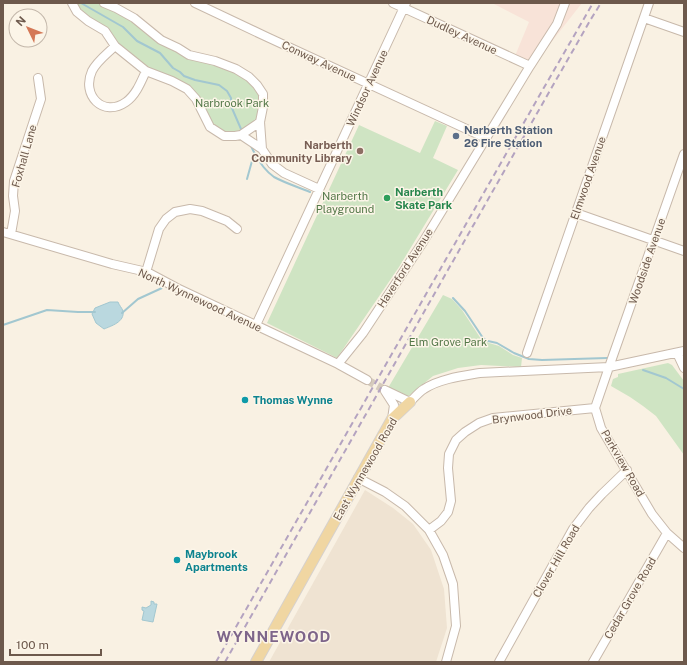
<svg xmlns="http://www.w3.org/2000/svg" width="687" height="665" viewBox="0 0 687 665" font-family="'Public Sans',sans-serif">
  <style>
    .residential { fill: #efe3d2 }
    .commercial { fill: #f8e3d8 }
    .green { fill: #cfe4c3 }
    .water { fill: #bad8df; stroke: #a2c7d0 }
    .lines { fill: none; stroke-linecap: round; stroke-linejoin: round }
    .stream { stroke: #a2c7d0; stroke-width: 2 }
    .minor-tunnel { stroke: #d6cbbd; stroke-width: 8; stroke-dasharray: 8 4; stroke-linecap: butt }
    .minor-casing { stroke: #c8b9ab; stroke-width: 10 }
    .major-casing { stroke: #d6d1cd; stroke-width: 12 }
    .minor { stroke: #fff; stroke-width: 8 }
    .major { stroke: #f0d6a2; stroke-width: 10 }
    .rail { stroke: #b4a3c0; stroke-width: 2; stroke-dasharray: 6 4; stroke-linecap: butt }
    .service-dot { fill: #5c6f8a; stroke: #fcf5e8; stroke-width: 1.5 }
    .education-dot { fill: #8d6e63; stroke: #fcf5e8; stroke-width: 1.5 }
    .leisure-dot { fill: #2e9e5b; stroke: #fcf5e8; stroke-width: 1.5 }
    .culture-dot { fill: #0f9aa8; stroke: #fcf5e8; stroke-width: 1.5 }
    .labels { text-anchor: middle; stroke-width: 3; stroke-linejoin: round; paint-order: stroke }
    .street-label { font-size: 11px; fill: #6d594c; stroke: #fcf5e8 }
    .park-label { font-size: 11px; fill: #547849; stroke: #fcf5e8 }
    .service-label { font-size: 11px; font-weight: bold; fill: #4e5e75; stroke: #fcf5e8; text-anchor: start }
    .education-label { font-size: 11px; font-weight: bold; fill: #785e54; stroke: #fcf5e8; text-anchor: end }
    .leisure-label { font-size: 11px; font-weight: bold; fill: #27864d; stroke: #fcf5e8; text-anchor: start }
    .culture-label { font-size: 11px; font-weight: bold; fill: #0d838f; stroke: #fcf5e8; text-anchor: start }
    .district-label { font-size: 15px; font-weight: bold; letter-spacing: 1px; fill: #7e658a; stroke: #fcf5e8 }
  </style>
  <rect width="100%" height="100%" fill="#f9f1e3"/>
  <path class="residential" d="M365 490 393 508 413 524 431 550 444 589 447 628 436 662H269Z"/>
  <path class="commercial" d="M492 3H582L535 63 515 56 529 22Z"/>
  <path class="green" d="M72 3H104L161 40 236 69 263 94 260 122 235 136 210 127 187 89 146 71Z
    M435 121 447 126 433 158 458 170 399 267 337 358 267 323 359 125 420 153Z
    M443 295 452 299 462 310 481 339 489 343 499 346 513 355 522 358 521 367 481 365 458 368 433 376 406 398 388 388Z
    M668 363 672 365 684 381V455L656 416 643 406 630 397 611 386 613 379 618 377V374Z"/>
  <path class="water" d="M110 302H118C119 305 122 308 123 311 125 322 111 326 104 329L96 323 92 314 95 308Z
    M151 601 154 602V604H157L153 622 142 620 144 611 142 610V607L146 608 151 605Z"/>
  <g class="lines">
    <path class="stream" d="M81 3 123 27 137 41 160 53 173 68 180 72 184 76 195 80 219 85 227 91 231 98V106L241 129
      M251 146C256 157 264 170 274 177 285 183 298 187 310 192
      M247 179 252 161 256 156
      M453 298 465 311 483 338 488 341 497 343 514 353 529 359 542 360 607 358
      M122 313 138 299 162 288
      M3 325 47 310 78 312H95
      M643 370 666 378 684 389"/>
    <path class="minor-tunnel" d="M367 380 385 390"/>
    <defs>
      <path id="minor" d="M72 3 77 12 88 21 105 31 115 46 146 71 172 81 187 89 196 99 210 127 224 136H235L241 135 260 122
        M104 3 116 8 134 18 161 40 178 48 189 55 215 61 236 69 249 77 257 85 263 94V107L260 122 262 149
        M195 3 267 37 486 138
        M393 3 530 66
        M644 18 684 32
        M115 46C107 54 97 61 92 71 81 95 103 118 126 102 136 95 141 82 146 71
        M241 135 262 149 272 164 284 173 319 189
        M684 154 609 367 595 408 601 428 652 514 667 533 684 548
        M576 213 684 251
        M3 232 112 264 147 272 177 288 338 364 367 380
        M11 234 15 211 13 196 14 181 41 99 38 78
        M146 272 159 229 166 219 175 212 190 209 202 211 227 221 237 229
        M256 325 406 3
        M527 353 649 3
        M677 353 684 368
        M338 364 363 333 423 242 530 66 557 24 565 3
        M385 390 410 402C414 398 419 392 424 389 439 379 462 376 480 373L609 367 684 351
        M385 391 394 405 392 419
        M358 478 385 492 405 506 429 530 443 555 453 584 456 626 446 662
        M429 530 441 521 448 512 451 501 448 468 449 454 456 440 465 432 479 423 493 418 595 408
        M499 662 573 529 589 508 602 494 627 470
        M593 662 667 533"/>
      <path id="major" d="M256 662 392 419 410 402"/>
    </defs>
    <use href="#minor" class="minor-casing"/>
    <use href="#major" class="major-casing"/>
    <use href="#minor" class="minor"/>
    <use href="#major" class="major"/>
    <path class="rail" d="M216 662 542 91 593 3
      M225 662 548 94 591 19 601 3"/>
  </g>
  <circle class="service-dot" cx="456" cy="136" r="4"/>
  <circle class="education-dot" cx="360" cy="151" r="4"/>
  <circle class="leisure-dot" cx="387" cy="198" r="4"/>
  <g class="culture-dot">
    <circle cx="245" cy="400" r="4"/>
    <circle cx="177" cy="560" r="4"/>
  </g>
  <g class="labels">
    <g class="street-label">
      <text transform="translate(462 35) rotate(25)" y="4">Dudley Avenue</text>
      <text transform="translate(319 61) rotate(25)" y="4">Conway Avenue</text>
      <text transform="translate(367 88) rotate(-65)" y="4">Windsor Avenue</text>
      <text transform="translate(24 156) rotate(-74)" y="4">Foxhall Lane</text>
      <text transform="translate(588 178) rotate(-71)" y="4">Elmwood Avenue</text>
      <text transform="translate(647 261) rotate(-71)" y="4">Woodside Avenue</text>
      <text transform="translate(405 268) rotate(-57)" y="4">Haverford Avenue</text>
      <text transform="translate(200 300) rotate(25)" y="4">North Wynnewood Avenue</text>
      <text transform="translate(532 415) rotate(-7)" y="4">Brynwood Drive</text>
      <text transform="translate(623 463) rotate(60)" y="4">Parkview Road</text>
      <text transform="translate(365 469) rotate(-60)" y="4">East Wynnewood Road</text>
      <text transform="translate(556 561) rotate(-60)" y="4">Clover Hill Road</text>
      <text transform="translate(630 598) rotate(-60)" y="4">Cedar Grove Road</text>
    </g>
    <g class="park-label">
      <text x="232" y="107">Narbrook Park</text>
      <text x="345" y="200">Narberth<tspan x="345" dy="13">Playground</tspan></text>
      <text x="448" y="346">Elm Grove Park</text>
    </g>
    <g class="service-label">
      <text x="464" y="134">Narberth Station<tspan x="464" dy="13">26 Fire Station</tspan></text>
    </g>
    <g class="education-label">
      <text x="352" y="149">Narberth<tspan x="352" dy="13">Community Library</tspan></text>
    </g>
    <g class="leisure-label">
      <text x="395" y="196">Narberth<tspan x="395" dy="13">Skate Park</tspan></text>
    </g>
    <g class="culture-label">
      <text x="253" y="404">Thomas Wynne</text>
      <text x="185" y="558">Maybrook<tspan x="185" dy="13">Apartments</tspan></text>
    </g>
    <g class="district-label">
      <text x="274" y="642">WYNNEWOOD</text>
    </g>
  </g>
  <rect width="687" height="665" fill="none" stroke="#6d594c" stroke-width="8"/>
  <g transform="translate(28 28) rotate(313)"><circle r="19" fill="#fcf5e8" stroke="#c3b7aa"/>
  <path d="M0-3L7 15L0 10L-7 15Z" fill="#d47856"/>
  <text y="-6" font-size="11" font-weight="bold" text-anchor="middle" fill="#6d594c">N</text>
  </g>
  <path d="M10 649v6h91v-6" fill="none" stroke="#6d594c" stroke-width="2"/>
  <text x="16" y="649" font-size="12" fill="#6d594c" stroke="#fcf5e8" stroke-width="3" paint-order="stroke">100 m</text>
</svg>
